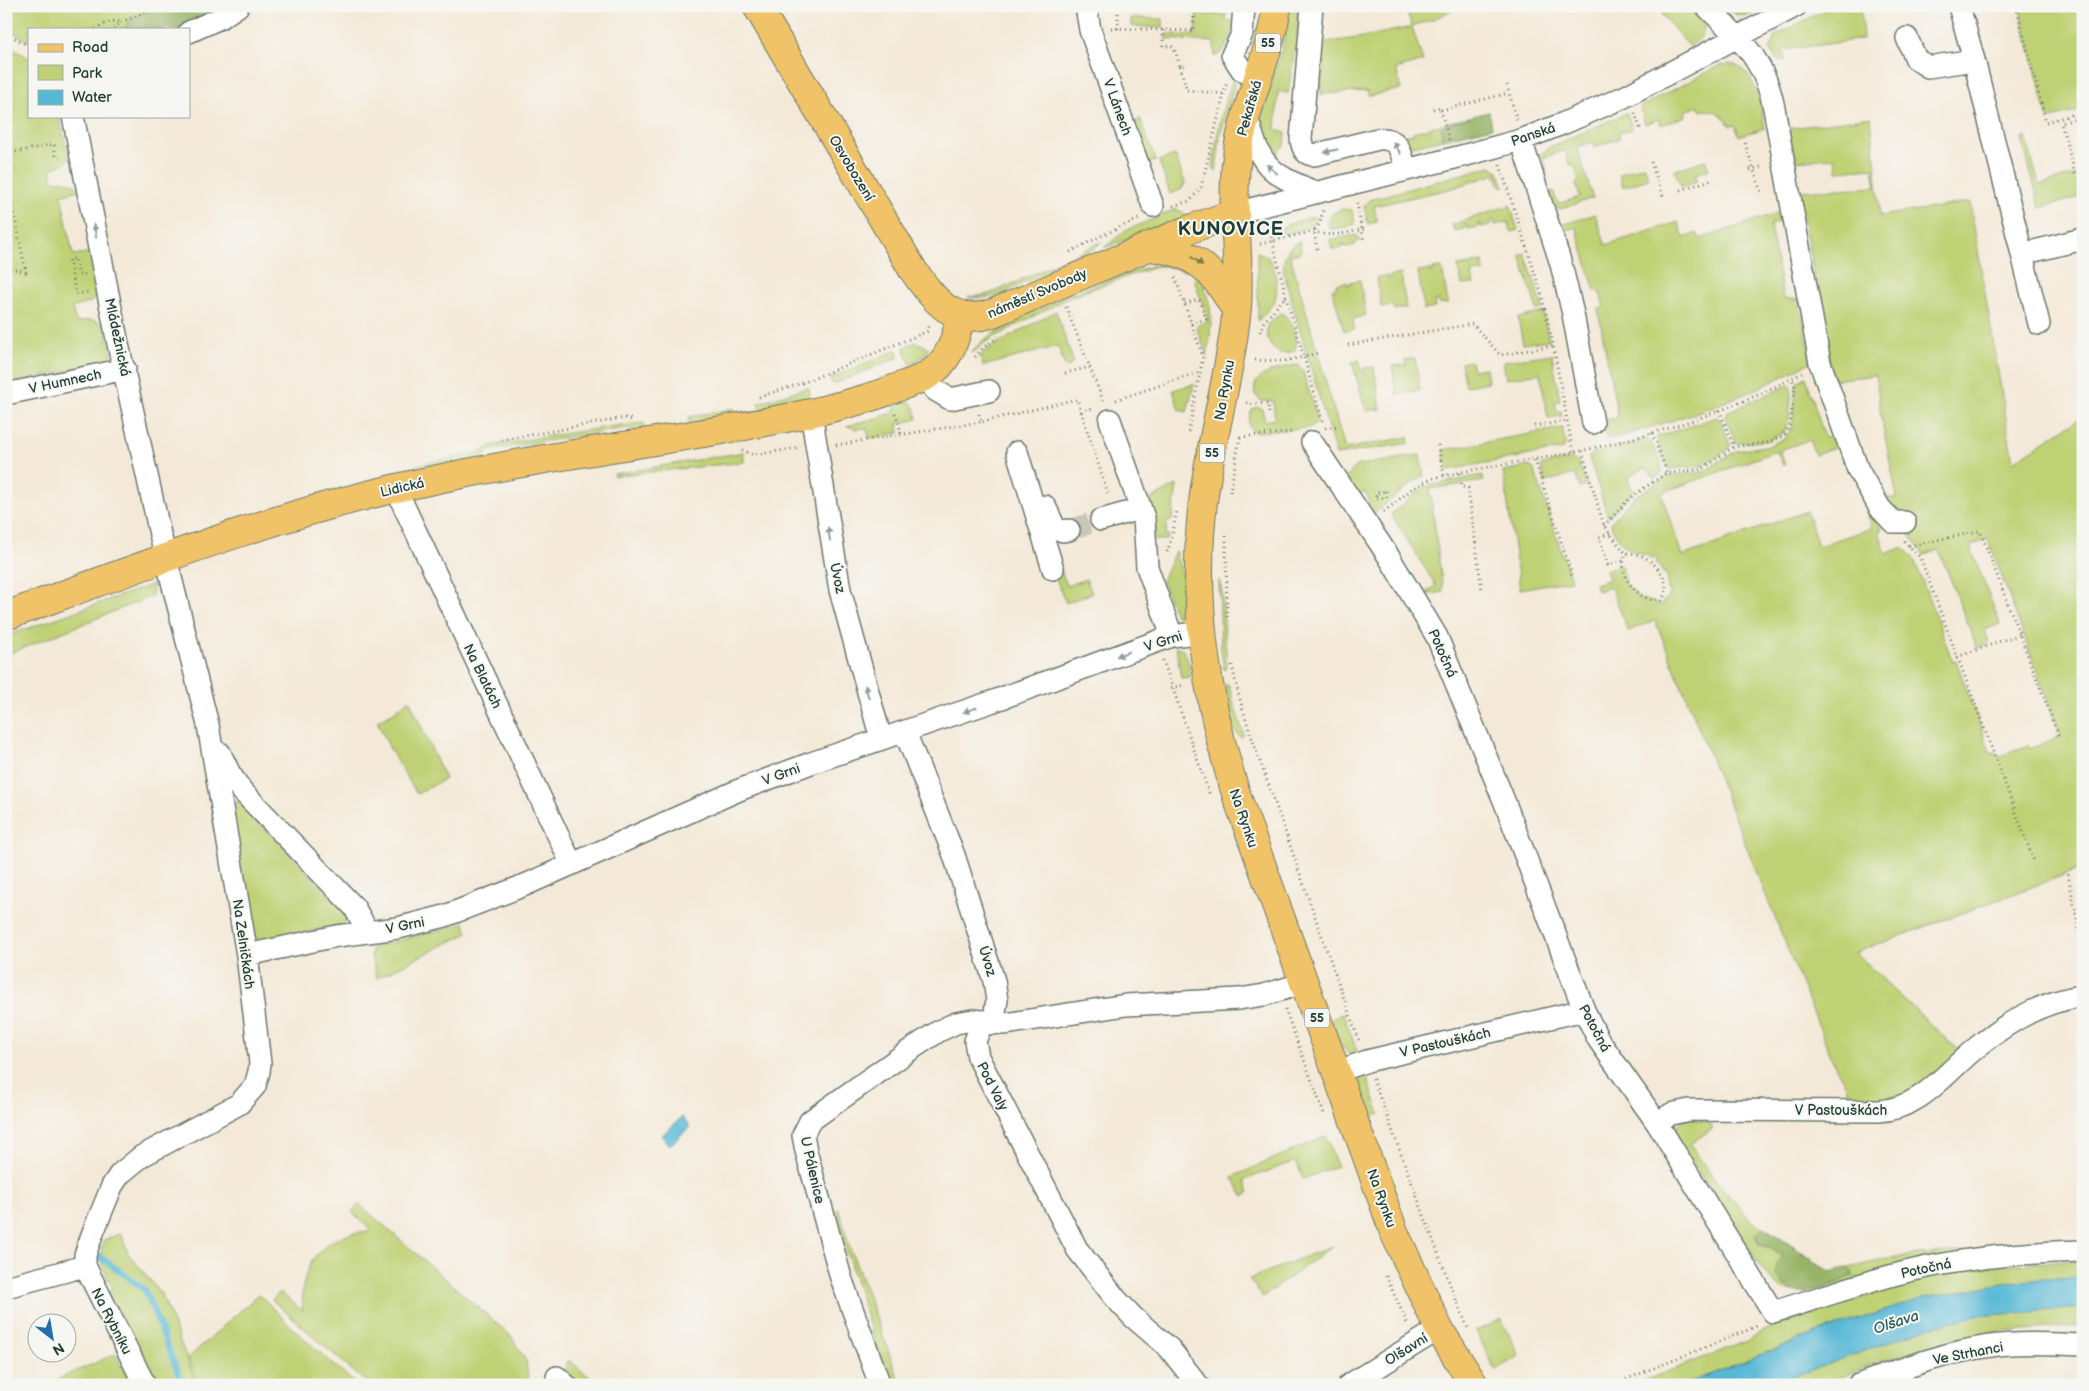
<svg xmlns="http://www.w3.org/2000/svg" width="2089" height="1391" viewBox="0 0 2089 1391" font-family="'Balsamiq Sans',sans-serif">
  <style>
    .green { fill: #bfd174; stroke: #6f8754 }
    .forest { fill: #97b366; stroke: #5b784d }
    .water { fill: #57b8d6; stroke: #3b7a85 }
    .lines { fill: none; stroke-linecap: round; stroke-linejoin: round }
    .stream { stroke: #57b8d6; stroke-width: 6 }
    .minor-tunnel { stroke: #c9c7b7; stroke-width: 21; stroke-dasharray: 21 11; stroke-linecap: butt }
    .minor-casing { stroke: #6a796d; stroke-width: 24 }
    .major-casing { stroke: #6a796d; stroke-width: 30 }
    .path { stroke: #6a796d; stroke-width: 3; stroke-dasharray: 1 4; stroke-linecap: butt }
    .minor { stroke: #fff; stroke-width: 21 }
    .major { stroke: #f0c369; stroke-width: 28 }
    .oneway { fill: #8f9e9a }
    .oneway2 { fill: #7d794c }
    .labels { text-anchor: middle; stroke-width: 4; stroke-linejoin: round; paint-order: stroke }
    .shield { fill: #f6f6f2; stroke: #60746d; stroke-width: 1 }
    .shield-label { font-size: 12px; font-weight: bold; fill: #1f3d34 }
    .street-label { font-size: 14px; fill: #1f3d34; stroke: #f6f6f2 }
    .water-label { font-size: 15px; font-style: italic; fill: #2d5c5c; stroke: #f6f6f2 }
    .district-label { font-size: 19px; font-weight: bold; letter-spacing: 1px; fill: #1f3d34; stroke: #f6f6f2 }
  </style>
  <rect width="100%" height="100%" fill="#f6f6f2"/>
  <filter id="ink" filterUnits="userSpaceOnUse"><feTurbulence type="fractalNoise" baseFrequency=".02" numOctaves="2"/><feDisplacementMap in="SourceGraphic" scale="10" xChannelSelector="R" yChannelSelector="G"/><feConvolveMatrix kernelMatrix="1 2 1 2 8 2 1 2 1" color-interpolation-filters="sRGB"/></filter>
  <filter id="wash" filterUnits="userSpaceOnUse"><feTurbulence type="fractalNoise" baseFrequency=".0096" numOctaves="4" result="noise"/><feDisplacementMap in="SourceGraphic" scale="20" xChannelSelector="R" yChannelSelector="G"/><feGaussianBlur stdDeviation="1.12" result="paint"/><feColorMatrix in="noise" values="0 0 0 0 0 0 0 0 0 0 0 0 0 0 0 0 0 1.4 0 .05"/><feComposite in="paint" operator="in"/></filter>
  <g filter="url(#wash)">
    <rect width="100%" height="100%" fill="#f4e9d8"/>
    <path class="green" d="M6 6H221L185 29H29V42L6 28Z
      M1292 6H1298L1297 36 1288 93 1278 91 1276 130 1286 133 1285 144 1273 157 1262 133V115L1281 51Z
      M1404 6H1461L1434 19 1412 26Z
      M1657 6H1692L1703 18C1706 32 1702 40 1689 46L1662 15 1663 14Z
      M1718 6H1766C1748 17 1742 20 1724 7L1721 9Z
      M1832 6H1870L1861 8 1863 39 1783 50 1785 61 1777 60 1770 50 1775 36Z
      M2019 6H2083V110L2048 119Z
      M1197 14 1226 15V21H1239L1224 50 1215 57 1214 42 1166 39V34L1195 35Z
      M1131 18 1163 19V28L1131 26Z
      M1412 27 1423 61 1396 69 1401 89 1369 96 1367 91 1321 94 1322 43 1358 38Z
      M6 45 29 58V116H59L66 146H70C74 161 63 165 51 169L53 181C63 180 74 181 79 190L61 195 73 255 92 252 100 293 91 302 72 308 76 322 92 320 104 324 114 361 6 384Z
      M1731 64C1756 69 1761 108 1765 128L1739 136 1735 125 1730 126C1723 114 1714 108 1701 111L1699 106 1685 111 1686 116 1661 125 1659 119 1645 124 1640 107 1721 65Z
      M1234 77 1235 84 1220 137 1216 172 1213 168C1216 137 1222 105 1234 77Z
      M1489 112 1492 127 1413 146H1408L1403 139 1404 136 1413 134V132Z
      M1627 113 1632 129 1618 133 1620 138 1595 147 1593 142 1577 147 1593 198 1560 209 1553 207 1548 193 1553 191 1558 204 1580 197 1576 184 1579 180 1574 165 1569 164 1565 150 1543 158 1547 171 1540 170 1536 156 1543 153 1550 147Z
      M1871 117 1880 216 1970 202 2013 462 2083 416V868L1855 953 1961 1053 1905 1099 1856 1105 1834 1064 1655 620 1628 631 1611 587 1597 591 1595 584 1609 579 1606 570 1621 565 1625 580 1623 582 1638 596 1637 598 1657 603V605L1663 604 1662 602 1670 596V590H1668L1667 580 1668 578 1666 573 1664 574 1656 562 1658 560 1653 557 1651 558C1644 553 1636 553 1629 549 1622 545 1610 529 1611 522L1634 497 1668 476 1703 472 1736 451 1770 445 1785 438 1792 428 1797 382 1806 377 1824 436 1836 439 1843 445 1815 455 1809 440 1780 450 1785 465 1783 466 1777 451 1661 493 1682 556 1807 511 1818 546 1872 528 1861 492 1882 529 1879 531 1886 554 1903 547 1914 559 1953 662 1956 661 1991 754 1996 753 2001 756 2028 745 2030 749 2061 736 1988 539 1970 546 2000 624 1985 630 1989 643 1977 648 1939 550 1924 555 1907 532 1904 533 1901 515 1899 516 1875 484 1889 498H1897L1881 416 1876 375 1833 380 1798 191 1876 187 1873 168 1837 171 1835 158 1791 161 1785 129Z
      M1140 118 1156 161 1146 164 1131 124 1139 120Z
      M2026 137 2039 185 2083 173V196L2040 208 2022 139Z
      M1175 155 1185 183 1182 189 1170 194 1159 161Z
      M1705 160 1709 169 1695 174 1697 181 1681 187 1675 170Z
      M1491 166 1498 171 1504 187 1500 186 1495 174 1453 188 1374 206 1377 222 1368 224 1364 206 1369 200Z
      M1644 166 1649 179 1623 187 1619 174Z
      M1510 205 1518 230 1511 232 1508 222 1495 225 1494 220 1491 221 1492 225 1481 227 1480 223H1478V227L1468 229 1467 225H1464V229L1454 231 1452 225Z
      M1176 209 1186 214 1188 217 1104 248 1125 231Z
      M1343 209 1352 210 1355 224 1347 227 1331 229C1323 219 1333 211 1343 209Z
      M1780 212 1782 221 1770 225 1783 298 1799 300 1812 361C1763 389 1708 410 1654 426 1639 431 1621 438 1606 438L1602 420 1618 418 1598 309 1604 307 1599 290 1595 291 1576 227 1560 232 1558 226 1595 214 1606 245 1678 222 1684 238 1697 233 1700 239Z
      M1314 216 1316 218C1312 229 1296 231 1286 234L1282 232V228L1284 226Z
      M1357 235 1360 241 1355 242 1356 245 1345 247 1344 244H1342V248L1332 249 1330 240 1332 239Z
      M1300 241 1301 253 1290 255 1345 449 1408 437 1409 443 1336 455 1284 274C1282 260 1286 246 1300 241Z
      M1101 242 1094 249 997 296 979 298 968 297 984 295 997 291Z
      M1257 252C1260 253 1265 254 1268 257 1275 264 1279 290 1275 299 1272 307 1264 314 1258 321Z
      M1525 253 1543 308 1537 310 1520 255Z
      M1483 262 1484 272 1472 273 1474 284 1462 285 1458 266 1469 264 1470 268 1473 267 1472 263Z
      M1166 263 1187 269 1185 271 1167 266H1158L1089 290 1062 301 987 341 972 353C988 322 1130 268 1166 263Z
      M1442 268 1448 303 1439 304 1438 300 1434 301 1435 308 1424 310 1418 271 1429 270V273H1432L1431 269Z
      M1401 274 1406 308 1394 310 1393 305 1381 307 1377 277 1388 276V280L1391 279 1390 276Z
      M1198 275C1215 304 1212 325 1207 356L1196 326 1208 321 1194 279Z
      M1360 280 1366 315 1353 319 1354 329 1344 331 1332 289 1336 288V284L1347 282 1348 286 1350 285V282Z
      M1056 311 1073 361 1070 366 1065 367 1058 346 983 366 980 356 986 350Z
      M1543 312 1549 340 1523 344 1518 318Z
      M1281 313C1291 316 1299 342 1295 350 1277 362 1262 341 1268 324Z
      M916 342 929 348 923 357 910 364 904 347Z
      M896 350 899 357 834 384 831 382V378Z
      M1552 354 1560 401 1555 402 1557 412 1561 411 1562 416 1548 418 1540 373 1506 379 1503 361Z
      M1415 358 1420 390 1397 395 1392 366 1406 365 1405 360Z
      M1359 360 1363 374 1365 373 1364 368 1374 367 1381 409 1366 411 1352 362Z
      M1471 361 1473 370 1486 368 1488 382 1466 386 1461 363Z
      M1296 365 1300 367 1303 372 1317 418 1315 424 1308 428 1257 432 1252 431C1246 424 1248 412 1256 407L1262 409 1265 421 1275 419 1273 401H1261L1255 395C1250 372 1280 369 1296 365Z
      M1194 384 1187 412 1179 410 1173 390Z
      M1789 385 1792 387 1789 419 1784 432 1767 441 1736 443 1725 417 1727 412Z
      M806 388H809L810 395 806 401 760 410 758 403Z
      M905 402H910L915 408 917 419 898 424 899 433 869 438 867 428 857 429 847 426 894 413 895 405Z
      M734 408 736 415 689 423V417Z
      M1717 417 1720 419 1730 444 1729 449 1701 466 1669 469 1658 444 1657 437Z
      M644 423 645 430 640 431 627 428 490 450 483 457 417 470V465L481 452 493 445 620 425Z
      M1562 428 1566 445 1563 449 1447 470 1443 450Z
      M1647 439C1654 444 1663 465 1662 473L1654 479 1649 470 1643 468 1630 476 1628 481 1634 491 1608 517 1589 457 1593 454Z
      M744 452V462L614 476V474Z
      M1420 455 1424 476 1412 483 1371 516 1367 505 1369 500 1365 492 1355 494 1347 477 1356 466Z
      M1571 459 1578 462 1587 485 1580 488 1575 474 1545 482 1541 467 1542 465Z
      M1529 466 1534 469 1571 580 1520 589 1503 471Z
      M1482 475 1484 481 1430 489 1443 592 1425 595 1424 594 1436 586 1391 514 1424 487Z
      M1177 485 1172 521H1167L1166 535 1170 536 1166 540H1155L1151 499Z
      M1175 551C1180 569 1190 593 1185 611L1181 615H1175L1162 581Z
      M1061 570 1067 586 1086 579 1092 593 1066 603 1053 572Z
      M1219 580 1222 592 1227 667 1224 670 1221 650Z
      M153 584 152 596 6 655V636Z
      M1176 646C1189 651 1189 665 1190 677L1181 678Z
      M1225 684 1229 685 1235 708 1244 735 1240 737 1230 724Z
      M409 699 445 779 417 794 391 751 377 721 394 712Z
      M235 802H240L347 914 344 925 262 942 255 939 249 931 230 805Z
      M464 922 468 933 377 978 371 956 372 947 456 926Z
      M1343 1013 1358 1054C1340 1056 1336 1033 1331 1020Z
      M1365 1073 1380 1114 1372 1117H1366C1361 1104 1349 1083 1365 1073Z
      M1684 1118 1706 1120 1713 1128 1690 1144 1713 1177 1752 1222 1764 1227 1830 1272 1896 1257 1972 1251 1811 1292C1784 1294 1778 1289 1761 1268L1675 1136 1677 1126Z
      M1326 1136 1337 1166 1303 1179 1296 1161 1244 1180 1249 1193 1243 1196 1232 1177Z
      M359 1204 511 1336 526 1361 529 1385H369L272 1300 280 1292 303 1311C298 1265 321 1235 368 1231L370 1229 352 1212Z
      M839 1209 848 1242 901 1385H891L871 1330 834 1212Z
      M121 1233 128 1253 162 1295 197 1385H156L108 1292 113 1288C104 1271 98 1260 104 1240Z
      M1332 1246 1263 1297 1249 1279Z
      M2083 1260V1276L2009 1282 1924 1298 1822 1331 1683 1385H1633L1747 1341 1762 1331 1793 1320 1943 1272 2000 1265Z
      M259 1294 292 1328 357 1385H199L188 1358Z
      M2083 1308V1325L1988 1333 1942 1343 1876 1363 1858 1371 1818 1385H1771L1929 1327 1975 1316Z
      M1501 1319 1520 1356 1495 1370 1476 1331Z
      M115 1354 131 1385H55L54 1381Z
      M569 1360 599 1385H576L562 1373Z"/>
    <path class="forest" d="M160 6H220L185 29H125C126 16 150 11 160 6Z
      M1489 112 1492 127 1442 139 1441 128 1448 123Z
      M1764 1227 1830 1272 1846 1268 1852 1272 1853 1276C1837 1282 1815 1295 1798 1293 1790 1292 1781 1282 1776 1276L1777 1264 1782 1257 1770 1247 1759 1245 1755 1235Z"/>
    <path class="water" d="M682 1117 690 1127 670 1145 661 1136Z
      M2083 1276V1308L1975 1316 1929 1327 1770 1385H1683L1822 1331 1924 1298 2009 1282Z"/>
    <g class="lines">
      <path class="stream" d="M99 1256 145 1290 183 1385"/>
    </g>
  </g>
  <g filter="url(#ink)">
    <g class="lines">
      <path class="minor-tunnel" d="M1069 530 1101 520"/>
      <defs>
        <path id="minor" d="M1086 6 1090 30 1153 206
          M1244 6 1242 34 1232 55 1242 70 1257 79
          M1312 6 1301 139C1302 147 1304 155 1314 155L1378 139C1400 137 1401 153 1406 170
          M1706 6C1741 41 1764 57 1774 108L1820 363 1858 470 1880 508 1893 522H1905
          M1959 6 1974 60 2022 254 2083 239
          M189 32 220 18 238 6
          M1907 38 1916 59 1928 67 1974 60
          M73 116 118 344 160 534 208 725 247 955 260 1063 259 1072 255 1086 239 1104 142 1156 120 1174 112 1186 92 1235 85 1255V1266L145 1385
          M1247 116C1260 166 1268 173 1315 192
          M1521 140 1561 264 1573 314 1593 423
          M1235 213 1466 155 1521 140 1562 124 1624 97 1796 6
          M2022 254 2039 324
          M925 376 935 390 950 399 989 391
          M6 394 125 369
          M811 413 840 590 881 739
          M1110 420 1144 518 1147 567 1172 636
          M1312 442 1389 557 1437 637 1505 803 1584 1010 1598 1039 1657 1123 1773 1312C1827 1296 1882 1275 1938 1265 1985 1256 2035 1252 2083 1251
          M1017 452 1053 569
          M399 487 402 502 571 863
          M1042 507 1045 506 1055 528 1063 531 1069 530
          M1101 520 1140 509
          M905 732 954 855 994 981 997 1000 993 1024
          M220 753 230 774 242 791 354 907 362 921 365 931
          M247 955 337 936 398 928 445 916 525 885 739 790 811 763 991 702 1172 636 1203 632
          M983 1021 975 1041 978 1057 1077 1249 1116 1299 1133 1317 1169 1348 1198 1385
          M1336 1072 1367 1061 1584 1010
          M1657 1123 1671 1114 1689 1110 1878 1111C1921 1109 1945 1073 1976 1048 2007 1022 2043 1001 2083 996
          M6 1287 85 1266
          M557 1377 566 1385
          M880 1385 841 1278 806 1151 803 1135 810 1121 910 1050 939 1031 956 1023 973 1020 1005 1024 1126 1005 1239 999 1264 995 1304 983
          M1349 1385 1439 1329
          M1858 1385C1901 1369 1945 1352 1991 1346 2021 1342 2053 1344 2083 1345"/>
        <path id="major" d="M757 6 913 270C934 300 953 327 993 313L1185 231 1235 213
          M1277 6C1270 55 1246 101 1238 150 1229 202 1241 255 1237 307 1231 373 1211 437 1203 502 1191 601 1207 704 1237 797L1394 1232 1439 1329 1474 1385
          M1151 247C1197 252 1214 272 1236 310
          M6 616C148 564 289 509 438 479 532 459 628 446 722 430 777 420 830 411 883 393 897 387 912 383 926 376 949 363 955 341 961 316"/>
      </defs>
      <use href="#minor" class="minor-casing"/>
      <use href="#major" class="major-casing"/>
      <path class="path" d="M2016 6 2046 122 2083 112
        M1815 11 1823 6
        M1111 28 1193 31 1195 10H1222V7
        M95 29 111 21 121 22
        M114 29 121 22 160 6
        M1118 29V7
        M1163 30V46H1172L1176 53 1180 66H1184
        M6 33 29 46
        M1180 66 1187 90 1223 94
        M1507 85 1517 121
        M1433 109 1440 107 1449 140
        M1441 110 1509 93
        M1635 113 1641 131
        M1745 143 1762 195
        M6 154 54 144 56 156 60 157
        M1651 162 1663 197
        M1500 165 1541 293 1553 344 1573 452
        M1750 170 1764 166
        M6 174 26 272 6 267
        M2075 174 2061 123 2083 117
        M1681 190 1713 179
        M1357 203 1364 242
        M1173 206 1190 201 1201 187 1227 82
        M1271 231 1283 223
        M1260 244 1314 231C1330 239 1351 231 1367 229
        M1317 249 1314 231 1320 223 1323 210
        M1070 252 1103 235 1139 219
        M85 274 79 275 75 258 69 260 76 294 88 292
        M1175 277 1203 357 1188 434
        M1286 297 1304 357 1318 353
        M1185 304 1199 299
        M1066 307 1104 403
        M1191 324 1206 319 1199 299
        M1260 332 1264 322 1286 296 1269 226
        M1348 345 1473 324 1500 355 1553 346
        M975 357 984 347 998 337
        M1255 360 1283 361 1304 357 1323 424
        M1065 373 1090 367
        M759 397 805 382 928 331V324
        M1116 400 1200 372
        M1246 403 1268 404 1269 413
        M1719 410 1734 447
        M1081 412 1093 408
        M895 413 899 424 901 434
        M979 414 981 422 1077 399 1109 497
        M1534 426 1567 421
        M1325 428 1338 426
        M1652 433 1667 473
        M1240 437 1294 432
        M502 440 625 418 633 420
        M836 445 981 422
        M1438 445 1444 476
        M742 450 754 455 797 448
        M1582 451 1604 526 1626 554C1647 548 1678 583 1661 600 1640 604 1615 574 1626 554
        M1535 460 1573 579
        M1460 473 1462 487 1468 488 1482 590
        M1386 491 1387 497 1376 499V493Z
        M1230 492 1240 437
        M1384 512 1412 489 1430 479C1479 467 1530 461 1580 451 1656 435 1734 410 1802 373
        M1604 526 1631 497 1665 474 1702 469 1734 447 1770 442 1784 436 1790 424 1795 388 1792 378
        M1610 534 1599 537 1608 565 1624 561
        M1226 536 1227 619
        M1904 541 1920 557 2034 861
        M1909 546 1980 531 2059 737
        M1167 552 1171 541 1177 510
        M1957 657 2020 634
        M1163 660 1210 796
        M1232 665C1243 721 1265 774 1284 828 1309 900 1334 971 1360 1043
        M1171 688 1185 685
        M2068 874 2083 950
        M1285 1009 1325 1116
        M1373 1079 1450 1285 1468 1328
        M1386 1276 1408 1325
        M1612 1385 1755 1327 1759 1324"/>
      <use href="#minor" class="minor"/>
      <use href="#major" class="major"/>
    </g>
    <defs><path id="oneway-solid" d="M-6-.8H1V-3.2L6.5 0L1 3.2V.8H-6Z" transform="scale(1.25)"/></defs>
    <g class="oneway">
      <use href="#oneway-solid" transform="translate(1397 148) rotate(-122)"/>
      <use href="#oneway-solid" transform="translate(1331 151) rotate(166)"/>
      <use href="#oneway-solid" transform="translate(1272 169) rotate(-139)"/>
      <use href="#oneway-solid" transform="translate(95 231) rotate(-101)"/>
      <use href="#oneway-solid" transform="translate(829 534) rotate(-99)"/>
      <use href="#oneway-solid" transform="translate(1123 654) rotate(160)"/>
      <use href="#oneway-solid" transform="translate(867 692) rotate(-105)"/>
      <use href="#oneway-solid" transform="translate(970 710) rotate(161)"/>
    </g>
    <use class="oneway2" href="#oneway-solid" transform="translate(1197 261) rotate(35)"/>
  </g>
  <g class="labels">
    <g class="shield">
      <rect x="1255.5" y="33.5" width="25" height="19" rx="4"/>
      <rect x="1199.5" y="443.5" width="25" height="19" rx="4"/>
      <rect x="1304.5" y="1008.5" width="25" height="19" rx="4"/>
    </g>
    <g class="shield-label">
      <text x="1268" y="47">55</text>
      <text x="1212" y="457">55</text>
      <text x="1317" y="1022">55</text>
    </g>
    <g class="street-label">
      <text transform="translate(1118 107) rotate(70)" y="5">V Lánech</text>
      <text transform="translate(1249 108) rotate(-74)" y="5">Pekařská</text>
      <text transform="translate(1533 134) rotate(-19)" y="5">Panská</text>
      <text transform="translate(852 168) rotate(59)" y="5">Osvobození</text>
      <text transform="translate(1037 293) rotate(-23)" y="5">náměstí Svobody</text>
      <text transform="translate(118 337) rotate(78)" y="5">Mládežnická</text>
      <text transform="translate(65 381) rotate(-12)" y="5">V Humnech</text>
      <text transform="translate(1224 390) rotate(-80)" y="5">Na Rynku</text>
      <text transform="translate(402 487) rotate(-13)" y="5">Lidická</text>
      <text transform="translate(838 578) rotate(78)" y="5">Úvoz</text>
      <text transform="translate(1163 641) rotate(-18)" y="5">V Grni</text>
      <text transform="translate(1443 653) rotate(66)" y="5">Potočná</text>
      <text transform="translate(483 676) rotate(64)" y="5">Na Blatách</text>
      <text transform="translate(781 774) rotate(-20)" y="5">V Grni</text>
      <text transform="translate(1244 818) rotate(71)" y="5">Na Rynku</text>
      <text transform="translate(405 925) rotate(-11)" y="5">V Grni</text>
      <text transform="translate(244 944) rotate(82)" y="5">Na Zelničkách</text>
      <text transform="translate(988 961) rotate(73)" y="5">Úvoz</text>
      <text transform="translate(1595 1028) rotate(62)" y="5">Potočná</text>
      <text transform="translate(1445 1042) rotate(-13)" y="5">V Pastouškách</text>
      <text transform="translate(993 1086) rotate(63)" y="5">Pod Valy</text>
      <text x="1841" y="1115">V Pastouškách</text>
      <text transform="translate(813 1170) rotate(77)" y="5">U Pálenice</text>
      <text transform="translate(1382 1198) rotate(70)" y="5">Na Rynku</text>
      <text transform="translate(1926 1268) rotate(-12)" y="5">Potočná</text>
      <text transform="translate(112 1321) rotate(63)" y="5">Na Rybníku</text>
      <text transform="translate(1406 1349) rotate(-32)" y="5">Olšavní</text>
      <text transform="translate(1968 1353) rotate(-11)" y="5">Ve Strhanci</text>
    </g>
    <g class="water-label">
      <text transform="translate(1896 1322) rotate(-18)" y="5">Olšava</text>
    </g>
    <g class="district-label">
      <text x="1231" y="235">KUNOVICE</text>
    </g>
  </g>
  <rect width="2089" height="1391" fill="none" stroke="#f6f6f2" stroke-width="25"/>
  <rect x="28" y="28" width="162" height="90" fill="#f6f6f2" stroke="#a0aca6"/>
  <rect x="38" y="44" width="25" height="8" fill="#f0c369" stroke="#a0aca6"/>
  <text x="72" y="52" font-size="15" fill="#1f3d34">Road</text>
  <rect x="38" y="65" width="25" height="15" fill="#bfd174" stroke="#a0aca6"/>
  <text x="72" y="78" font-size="15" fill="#1f3d34">Park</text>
  <rect x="38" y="90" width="25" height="15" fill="#57b8d6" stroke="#a0aca6"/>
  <text x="72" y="102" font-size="15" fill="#1f3d34">Water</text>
  <g transform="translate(52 1338) rotate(149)"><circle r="24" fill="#f6f6f2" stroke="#a0aca6"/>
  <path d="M0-4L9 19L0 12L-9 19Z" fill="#1f6fb2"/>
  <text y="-8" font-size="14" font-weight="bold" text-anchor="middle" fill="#1f3d34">N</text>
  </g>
</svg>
